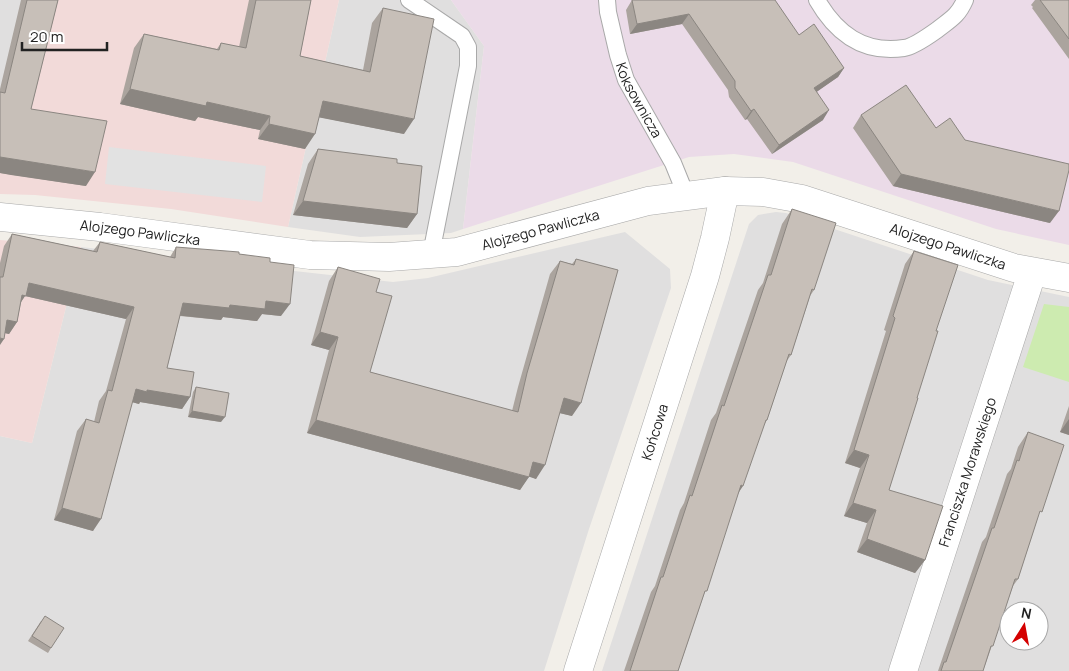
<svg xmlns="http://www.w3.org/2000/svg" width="1069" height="671" viewBox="0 0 1069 671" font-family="Manrope,sans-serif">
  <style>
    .residential { fill: #e0dfdf; fill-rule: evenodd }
    .commercial { fill: #f2dad9 }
    .industrial { fill: #ebdbe8 }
    .grass { fill: #cdebb0 }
    .parking { fill: #e2e2e2 }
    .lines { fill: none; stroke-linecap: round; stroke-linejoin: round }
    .service-casing { stroke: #a9a9a9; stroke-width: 18 }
    .minor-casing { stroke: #a9a9a9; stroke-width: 29 }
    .tertiary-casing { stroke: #a9a9a9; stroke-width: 29 }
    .service { stroke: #fff; stroke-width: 16 }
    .minor { stroke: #fff; stroke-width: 28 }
    .tertiary { stroke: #fff; stroke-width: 28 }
    .wall { fill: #aba49e }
    .shaded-wall { fill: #8b8681 }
    .building { fill: #c7bfb8; stroke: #8b8681 }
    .labels { text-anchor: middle; stroke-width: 5; stroke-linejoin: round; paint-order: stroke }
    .street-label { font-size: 14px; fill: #222; stroke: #fff }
  </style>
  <rect width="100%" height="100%" fill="#f2efe9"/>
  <path class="residential" d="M0 0H53L0 101Z
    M339 0H451L484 46 463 229 451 233 360 237 288 227Z
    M776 212 786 213 988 280 1069 297V671H602L749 224 758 215ZM1009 611H1039V641H1009Z
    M625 232 670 269 671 288 589 529 544 671H0V436L32 443 81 247 393 282 428 278Z"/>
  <path class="commercial" d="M53 0H339L288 227 171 209 35 195 0 194V101Z
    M0 240 81 247 32 443 0 436Z"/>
  <path class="industrial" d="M451 0H1069V245L996 229 793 162 734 154 689 157 463 229 484 46Z"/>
  <path class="grass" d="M1044 304 1069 307V382L1023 367Z"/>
  <path class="parking" d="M109 147 266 166 262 202 105 184Z"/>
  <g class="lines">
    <defs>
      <g id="service">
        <path d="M409 0 462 36 468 47V66L431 254"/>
        <path id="s1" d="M607 0 608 12 618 55 626 80 673 163 686 195"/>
        <path d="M817 0C836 33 863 54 904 48 913 47 930 35 937 30 951 19 958 16 965 0"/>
      </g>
      <g id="minor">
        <path id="s2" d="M578 671 705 276 715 238 725 191"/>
        <path id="s3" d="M903 671 1032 273"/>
      </g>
      <g id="tertiary">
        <path id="s4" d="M0 217 100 227 310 255 389 257 457 252 648 201 725 191 763 192 802 199 1014 268 1069 278"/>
      </g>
    </defs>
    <use href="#service" class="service-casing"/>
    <use href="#minor" class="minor-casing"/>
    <use href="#tertiary" class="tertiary-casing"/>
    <use href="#service" class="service"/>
    <use href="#minor" class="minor"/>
    <use href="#tertiary" class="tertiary"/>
  </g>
  <path class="wall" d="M21 0H58L31 109 86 186 0 173V89Z
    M249 0H311L300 56 363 70 372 23 383 8 404 134 319 117 305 149 258 139 260 130 198 117 195 121 120 104 134 48 144 34 217 49 221 43 239 47Z
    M632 0 799 35 844 68 838 77 817 91 823 120 772 154 747 119 745 120 729 97 728 90 682 24 630 34 626 10Z
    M1035 0H1069V59L1032 8 1033 7 1031 5Z
    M861 115 936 128 965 140 1050 223 893 186 853 128Z
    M318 149 397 163 417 214 407 228 293 215 308 164Z
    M792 209 814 290 810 296 791 355 786 362 767 420 764 425 738 494 678 671H624L651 592 655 586 680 510 684 503 711 420 716 413 758 290 763 283 782 224Z
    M12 234 93 251 100 242 170 257 176 247 239 254 270 262 281 316 262 314 257 321 223 317 221 320 180 316 167 368 190 397 182 409 140 402 139 404 132 402 93 531 54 520 77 431 86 419 94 422 99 401 106 391 126 319 25 296 21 302 17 322 9 334 5 333 0 338V263L4 246Z
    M914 251 936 331 889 490 925 560 915 573 857 552 867 523 844 516 860 468 845 463 886 331 884 330 905 264Z
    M576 259 572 416 560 413 536 479 529 476 520 490 307 433 329 350 311 345 329 281 338 267 376 292 370 372 512 411 518 387 550 274 560 261 572 264Z
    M196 387 221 422 188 417 193 392Z
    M1069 406V435L1060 432Z
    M1028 432 1037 520 1018 579 1013 586 983 671H938L982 542 986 537 1007 474 1011 469 1018 447Z
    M41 621 51 648 48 653 28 641Z"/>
  <path class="shaded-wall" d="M689 14 682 24 630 34 637 24Z
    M844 68 838 77 808 98 814 88Z
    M130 89 207 102 270 116 260 130 198 117 195 121 120 104Z
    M323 101 414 119 404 134 312 116Z
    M754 109 747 119 745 120 751 111Z
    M829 110 823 120 772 154 779 145Z
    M269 124 315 134 305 149 258 139Z
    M0 157 95 172 86 186 11 175 0 173Z
    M901 174 1059 211 1050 223 893 186Z
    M303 201 417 214 407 228 293 215Z
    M29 283 134 307 126 319 25 296 17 308 14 307Z
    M266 301 290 304 281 316 262 314 257 321 223 317 221 320 174 315 183 303 230 305Z
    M7 320 17 322 9 334 0 332Z
    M320 332 338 337 329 350 311 345Z
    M0 338 4 339 0 345Z
    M136 389 147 390 190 397 182 409 140 402 139 404 128 401Z
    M564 398 581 403 572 416 555 412Z
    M192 411 225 417 221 422 188 417Z
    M1069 419V435L1060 432Z
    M316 420 529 477 520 490 307 433Z
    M854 450 869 455 860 468 845 463Z
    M533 462 545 465 536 479 524 475Z
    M741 485 743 486 733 501Z
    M853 503 876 510 867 523 844 516Z
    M62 508 101 519 93 531 54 520Z
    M867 539 925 560 915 573 857 552Z"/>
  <path class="building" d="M27 0H58L31 109 107 121 95 172 0 157V92L5 93Z
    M256 0H311L300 56 370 72 383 8 434 19 414 119 323 101 315 134 269 124 270 116 207 102 206 106 130 89 144 34 219 50 221 43 246 48Z
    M632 0H775L799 35 814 24 844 68 814 88 829 110 779 145 754 109 751 111 735 88V81L689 14 637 24Z
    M1040 0H1069V39Z
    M906 85 936 128 950 118 965 140 1069 164V170L1059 211 901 174 861 115Z
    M318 149 397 159V163L422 166 417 214 303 201Z
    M792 209 836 223 814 290 812 289 791 355 789 354 767 420H766L743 486 741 485 707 591H705L678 671H630L661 577H663L690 495 692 496 722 405 724 406 768 275H771Z
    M12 234 97 252 100 242 175 258 176 247 239 252V254L270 258V262L294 265 290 304 266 301 265 309 230 305 229 308 183 303 167 368 194 372 190 397 147 390V392L136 389 101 519 62 508 86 419 99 423 108 390 112 391 134 307 29 283 26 296 22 295 17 322 7 320 4 339 0 338V277H3Z
    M914 251 958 265 936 331H938L917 398H918L889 490 943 506 925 560 867 539 876 510 853 503 869 455 854 450 895 318 893 316Z
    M576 259 618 270 581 403 564 398 545 465 533 462 529 477 316 420 338 337 320 332 338 267 380 279 376 292 392 296 370 372 518 412 527 373 560 261 574 265Z
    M196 387 229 393 225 417 192 411Z
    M1028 432 1064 445 1042 512 1040 511 1018 579H1015L993 646H991L983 671H941L944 662H946L992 528H994L1017 460 1019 461Z
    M45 616 64 628 51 648 32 636Z"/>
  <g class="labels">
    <g class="street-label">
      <text dy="5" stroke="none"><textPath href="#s1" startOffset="106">Koksownicza</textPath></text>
      <text dy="5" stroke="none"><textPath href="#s4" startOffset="546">Alojzego Pawliczka</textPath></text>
      <text dy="5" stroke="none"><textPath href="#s4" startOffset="141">Alojzego Pawliczka</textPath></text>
      <text dy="5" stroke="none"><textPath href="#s4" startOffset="966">Alojzego Pawliczka</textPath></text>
      <text dy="5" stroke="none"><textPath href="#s2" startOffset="251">Końcowa</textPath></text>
      <text dy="5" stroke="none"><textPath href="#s3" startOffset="209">Franciszka Morawskiego</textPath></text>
    </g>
  </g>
  <g transform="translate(1024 626) rotate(11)"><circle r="24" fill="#ffffff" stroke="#a7a7a7"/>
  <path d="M0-4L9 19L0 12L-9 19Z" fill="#d40000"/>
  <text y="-8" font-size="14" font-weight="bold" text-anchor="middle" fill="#222222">N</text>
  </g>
  <path d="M22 42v8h85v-8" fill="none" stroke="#222222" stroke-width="2.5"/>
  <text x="30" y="42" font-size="15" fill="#222222" stroke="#ffffff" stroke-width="4" paint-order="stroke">20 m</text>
</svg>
